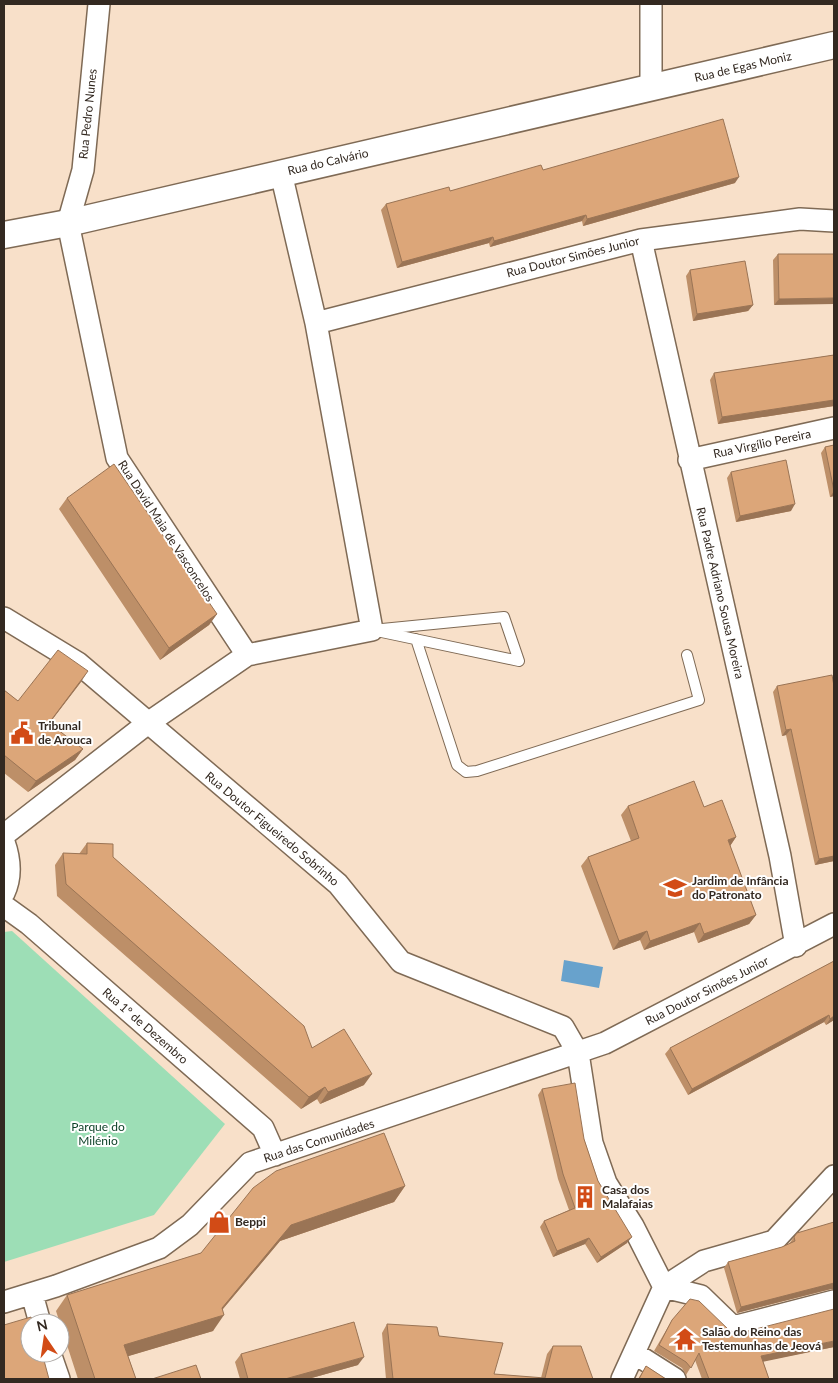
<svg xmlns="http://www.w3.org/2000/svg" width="838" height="1383" viewBox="0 0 838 1383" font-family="Lato,sans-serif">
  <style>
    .green { fill: #9ddeb6 }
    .water { fill: #68a2cc }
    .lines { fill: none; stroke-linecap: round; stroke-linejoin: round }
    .service-casing { stroke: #7f6a55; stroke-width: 12 }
    .minor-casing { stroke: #7f6a55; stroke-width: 24 }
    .tertiary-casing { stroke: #7f6a55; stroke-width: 29 }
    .service { stroke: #fff; stroke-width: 10 }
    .minor { stroke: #fff; stroke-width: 21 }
    .tertiary { stroke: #fff; stroke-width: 26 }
    .wall { fill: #bd8f68 }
    .shaded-wall { fill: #9a7455 }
    .building { fill: #dca679; stroke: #9a7455 }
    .labels { text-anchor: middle; stroke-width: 4; stroke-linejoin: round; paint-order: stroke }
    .street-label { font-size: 12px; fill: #332921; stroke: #fff }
    .poi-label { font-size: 12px; font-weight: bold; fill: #332921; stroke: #fff; text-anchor: start }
    .park-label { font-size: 12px; fill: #0a3f25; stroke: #fff }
  </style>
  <rect width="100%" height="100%" fill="#f8e0c9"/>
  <path class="green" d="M12 931 225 1124 154 1215 4 1262V932Z"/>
  <path class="water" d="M564 960 603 967 599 988 561 981Z"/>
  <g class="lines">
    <defs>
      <path id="service" d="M504 617 519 661 372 630Z
        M416 639 457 765 466 772 477 771 699 700 687 655"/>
      <path id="minor" d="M99 4 83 170 68 223 117 458 247 655
        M651 4V88
        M641 240 780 856 796 946
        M316 323 641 240 800 219 834 221
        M689 460 834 428
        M4 618 78 663 338 884 401 962 563 1027 578 1053 592 1143 606 1183 633 1226 664 1287
        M4 835 148 723 247 655 372 630 316 323 281 173
        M4 842C10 859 12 876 4 893
        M4 906 29 924 263 1128 275 1155
        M664 1287 704 1261 774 1241 834 1176
        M664 1287 701 1296 733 1327 834 1301
        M32 1294 40 1323
        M4 1302 56 1286 159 1248 190 1225 250 1163 605 1043 834 924
        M50 1353 59 1379
        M634 1353 675 1379
        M622 1379 664 1287"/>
      <path id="tertiary" d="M4 235 68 223 834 45"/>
    </defs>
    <use href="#service" class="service-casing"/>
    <use href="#minor" class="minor-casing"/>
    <use href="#tertiary" class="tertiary-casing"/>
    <use href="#service" class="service"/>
    <use href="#minor" class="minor"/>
    <use href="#tertiary" class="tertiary"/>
  </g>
  <path class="wall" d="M543 170 735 183 583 226 582 221 490 247 489 243 397 268 381 210 386 204 450 191Z
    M778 254H834L774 305 773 260Z
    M690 270 753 305 748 311 693 321 686 276Z
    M834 355V406L718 424 710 380 714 373Z
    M834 445V496L830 497 821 453 825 447Z
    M731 472 791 511 736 522 727 478Z
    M67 498 217 614 209 625 160 660 59 509Z
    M81 682 49 724 83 749 75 760 28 792 4 773V690L18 701Z
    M777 686H834V861L815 865 786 735 782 736 773 692Z
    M628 806 704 807 736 837 730 846 756 915 749 924 698 943 694 932 644 950 640 940 613 950 581 866 588 857 631 841 621 815Z
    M87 843 113 857 312 1048 364 1085 320 1104 317 1099 301 1109 57 896 55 865 63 853 79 854Z
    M834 961V1020L826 1025 824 1022 688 1095 665 1054 670 1048Z
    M542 1089 584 1139 598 1181 627 1243 597 1263 585 1244 553 1257 540 1227 544 1221 569 1210 558 1179 538 1095Z
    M405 1186 394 1202 280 1241 223 1309 213 1331 128 1356 136 1379H78L56 1311 67 1295 201 1253Z
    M834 1222V1290L831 1289 737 1313 724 1268 728 1262 782 1247 789 1244 794 1237Z
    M672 1320 729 1330 735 1333 747 1332 748 1331 834 1347 763 1361 769 1379H702L695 1360 686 1375 682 1368 654 1351 668 1327Z
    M387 1324 439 1336 494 1374 541 1378 547 1354 553 1346 593 1379H386L382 1333Z
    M241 1354 358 1365 308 1379H240L235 1362Z
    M646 1366 666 1379H638Z"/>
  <path class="shaded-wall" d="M739 177 735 183 583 226 587 219Z
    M586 215 582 221 490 247 494 241Z
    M493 237 489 243 397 268 402 262Z
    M834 298V304L774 305 779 299Z
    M753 305 748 311 693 321 697 314Z
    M834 400V406L718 424 722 417Z
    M834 491V496L830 497Z
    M795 504 791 511 736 522 740 516Z
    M217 614 209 625 160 660 169 648Z
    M88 671 81 682 41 734 49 723Z
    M791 729 786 735 782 736 786 730Z
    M83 749 75 760 28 792 36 781Z
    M736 837 730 846 728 840Z
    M834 856V861L815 865 819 859Z
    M756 915 749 924 698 943 704 934Z
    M700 923 694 932 644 950 650 941Z
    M647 931 640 940 613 950 619 941Z
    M829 1015 824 1022 688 1095 692 1089Z
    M834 1016V1020L826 1025 830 1019Z
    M372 1074 364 1085 320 1104 328 1092Z
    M325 1087 317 1099 301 1109 309 1097Z
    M405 1186 394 1202 280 1241 216 1317 224 1315 213 1331 112 1361 124 1345 222 1308 291 1225Z
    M632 1237 627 1243 597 1263 601 1257Z
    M589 1238 585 1244 553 1257 557 1251Z
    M834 1283V1290L831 1289 737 1313 741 1307Z
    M834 1341V1347L757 1363 761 1356Z
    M364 1357 358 1365 308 1379H285Z"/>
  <path class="building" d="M723 119 739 177 587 219 586 215 494 241 493 237 402 262 386 204 449 187 450 191 541 165 543 170Z
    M778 254H834V298L779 299Z
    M745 261 753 305 697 314 690 270Z
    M834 355V400L722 417 714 373Z
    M834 445V491L825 447Z
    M786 460 795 504 740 516 731 472Z
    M114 464 217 614 169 648 67 498Z
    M58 650 88 671 49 723 83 749 36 781 4 755V690L18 701Z
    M832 675 834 686V856L819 859 791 729 786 730 777 686Z
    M694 781 704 807 722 800 736 837 728 840 756 915 704 934 700 923 650 941 647 931 619 941 588 857 639 838 628 806Z
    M87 843 113 844V857L304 1026 312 1048 344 1029 372 1074 328 1092 325 1087 309 1097 66 884 63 853 87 854Z
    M834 961V1016L830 1019 829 1015 692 1089 670 1048Z
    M575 1083 584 1139 598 1181 632 1237 601 1257 589 1238 557 1251 544 1221 575 1208 563 1174 542 1089Z
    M384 1133 405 1186 291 1225 222 1308 224 1315 124 1345 136 1379H95L67 1295 201 1253 253 1188 276 1171Z
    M834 1222V1283L741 1307 728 1262 782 1247 795 1241 794 1237 797 1233Z
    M690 1299 699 1301 729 1330 735 1333 746 1331 749 1334 748 1331 834 1309V1341L761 1356 769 1379H709L699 1353 691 1368 686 1362 659 1345 672 1320Z
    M31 1317 33 1323H30V1353H42L49 1379H4V1325Z
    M354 1322 364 1357 285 1379H248L241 1354Z
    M387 1324 437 1327 439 1336 503 1343 494 1374 545 1378 553 1346H581L593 1379H393Z
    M196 1365 201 1379H152Z
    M646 1366 666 1379H639Z"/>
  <defs>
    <symbol id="civic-bare" viewBox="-9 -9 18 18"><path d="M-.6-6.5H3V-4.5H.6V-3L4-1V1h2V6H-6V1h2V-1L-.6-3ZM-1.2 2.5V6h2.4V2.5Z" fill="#d24b16" stroke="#fff" stroke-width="2.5" paint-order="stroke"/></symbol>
    <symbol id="school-bare" viewBox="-9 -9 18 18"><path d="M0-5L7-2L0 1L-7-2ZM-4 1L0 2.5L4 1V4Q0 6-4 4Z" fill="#d24b16" stroke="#fff" stroke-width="2.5" paint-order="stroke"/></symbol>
    <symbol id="building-bare" viewBox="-9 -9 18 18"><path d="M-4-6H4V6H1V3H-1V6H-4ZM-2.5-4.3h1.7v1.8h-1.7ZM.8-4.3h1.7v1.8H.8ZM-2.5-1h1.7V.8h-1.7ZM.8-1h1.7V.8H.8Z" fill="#d24b16" stroke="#fff" stroke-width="2.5" paint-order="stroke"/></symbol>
    <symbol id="shop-bare" viewBox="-9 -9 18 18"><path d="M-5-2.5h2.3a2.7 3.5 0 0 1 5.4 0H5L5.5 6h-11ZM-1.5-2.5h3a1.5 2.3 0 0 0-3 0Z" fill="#d24b16" stroke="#fff" stroke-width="2.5" paint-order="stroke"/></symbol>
    <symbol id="temple-bare" viewBox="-9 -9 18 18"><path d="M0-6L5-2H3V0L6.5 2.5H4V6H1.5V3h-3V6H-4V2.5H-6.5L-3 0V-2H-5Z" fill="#d24b16" stroke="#fff" stroke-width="2.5" paint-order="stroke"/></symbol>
  </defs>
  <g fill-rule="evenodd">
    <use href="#civic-bare" x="6" y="717" width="32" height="32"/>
    <use href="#school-bare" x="659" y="872" width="32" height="32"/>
    <use href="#building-bare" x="569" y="1181" width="32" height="32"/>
    <use href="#shop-bare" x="203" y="1206" width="32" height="32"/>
    <use href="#temple-bare" x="669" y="1323" width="32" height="32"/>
  </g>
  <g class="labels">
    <g class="street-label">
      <text transform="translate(743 67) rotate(-13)" y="4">Rua de Egas Moniz</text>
      <text transform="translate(88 114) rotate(-84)" y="4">Rua Pedro Nunes</text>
      <text transform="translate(328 162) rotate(-13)" y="4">Rua do Calvário</text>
      <text transform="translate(573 257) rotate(-14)" y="4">Rua Doutor Simões Junior</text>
      <text transform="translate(762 444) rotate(-12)" y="4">Rua Virgílio Pereira</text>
      <text transform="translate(166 531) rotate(57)" y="4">Rua David Maia de Vasconcelos</text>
      <text transform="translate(720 593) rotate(77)" y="4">Rua Padre Adriano Sousa Moreira</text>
      <text transform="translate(272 829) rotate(40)" y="4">Rua Doutor Figueiredo Sobrinho</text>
      <text transform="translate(707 991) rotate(-27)" y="4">Rua Doutor Simões Junior</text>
      <text transform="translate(145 1026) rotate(41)" y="4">Rua 1º de Dezembro</text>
      <text transform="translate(319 1141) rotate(-18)" y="4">Rua das Comunidades</text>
    </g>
    <g class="poi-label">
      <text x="38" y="730">Tribunal<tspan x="38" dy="14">de Arouca</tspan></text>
      <text x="692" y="885">Jardim de Infância<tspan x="692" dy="14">do Patronato</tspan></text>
      <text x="602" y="1194">Casa dos<tspan x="602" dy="14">Malafaias</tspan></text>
      <text x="235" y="1226">Beppi</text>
      <text x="702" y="1336">Salão do Reino das<tspan x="702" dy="14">Testemunhas de Jeová</tspan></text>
    </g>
    <g class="park-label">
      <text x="98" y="1131">Parque do<tspan x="98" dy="14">Milénio</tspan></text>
    </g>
  </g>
  <rect width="838" height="1383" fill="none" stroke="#332921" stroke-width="10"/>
  <g transform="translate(45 1338) rotate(347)"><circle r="24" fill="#ffffff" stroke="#ada9a6"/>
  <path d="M0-4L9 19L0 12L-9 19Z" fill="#d24b16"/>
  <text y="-8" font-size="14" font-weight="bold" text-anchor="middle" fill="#332921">N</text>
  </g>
</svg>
